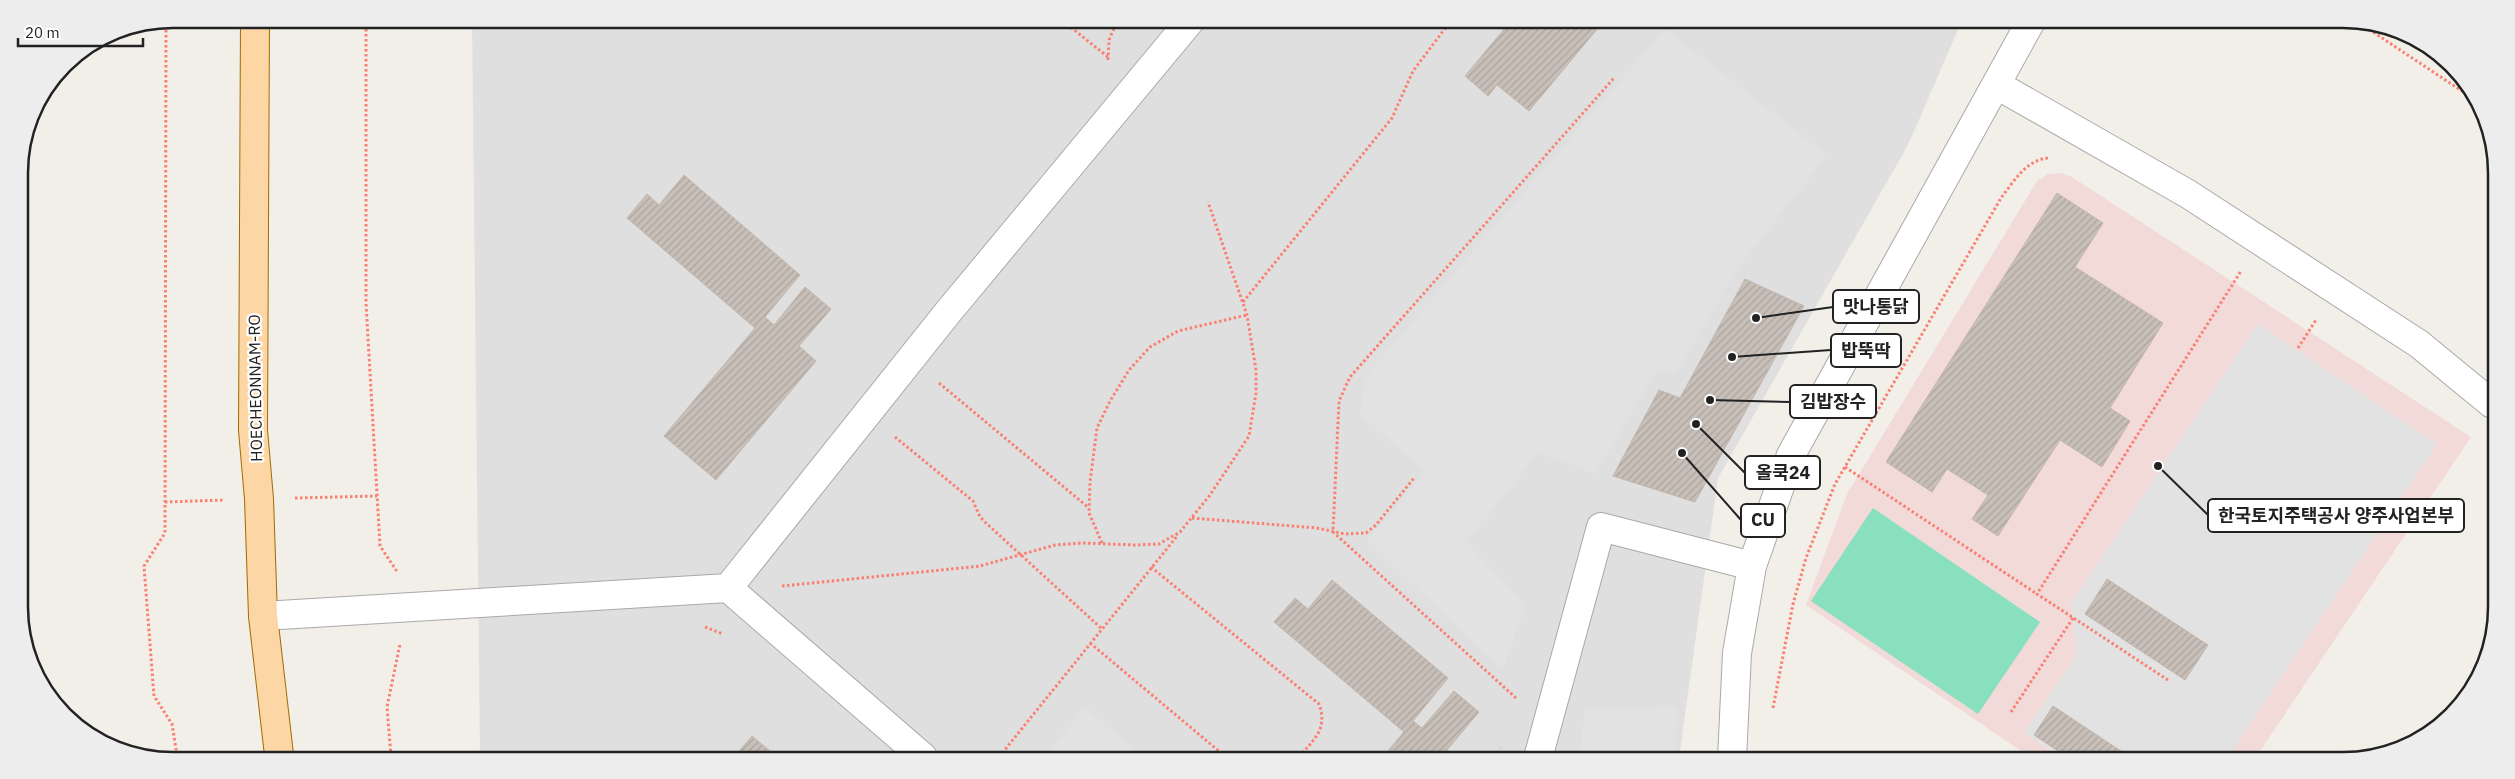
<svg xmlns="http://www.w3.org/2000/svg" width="2515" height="779" viewBox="0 0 2515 779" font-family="'IBM Plex Sans','Noto Sans KR',sans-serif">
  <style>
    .residential { fill: #e0dfdf }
    .commercial { fill: #f2dad9 }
    .pitch { fill: #88e0be }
    .parking { fill: #e2e2e2 }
    .building { fill: url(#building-hatch); stroke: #c4b6ab }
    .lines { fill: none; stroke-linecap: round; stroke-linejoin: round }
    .minor-casing { stroke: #a9a9a9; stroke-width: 30 }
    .major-casing { stroke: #a06b00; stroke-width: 30 }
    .path { stroke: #fa8072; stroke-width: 3; stroke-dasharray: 2.5 2.5; stroke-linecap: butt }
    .minor { stroke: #fff; stroke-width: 28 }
    .major { stroke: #fcd6a4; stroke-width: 28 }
    .labels { text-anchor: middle; stroke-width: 4.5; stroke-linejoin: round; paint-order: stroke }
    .street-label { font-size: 16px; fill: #222; stroke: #fff }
    .rim { fill: none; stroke: #222; stroke-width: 2.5 }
    .leader { fill: none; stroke: #222; stroke-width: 2 }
    .callout-dot { fill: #222; stroke: #fff; stroke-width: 2 }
    .callout { fill: #fff; stroke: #222; stroke-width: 2 }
    .callout-label { font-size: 18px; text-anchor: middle; font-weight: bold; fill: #222 }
  </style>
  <defs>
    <pattern id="building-hatch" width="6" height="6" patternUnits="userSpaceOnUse" patternTransform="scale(1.25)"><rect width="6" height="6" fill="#c7bfb8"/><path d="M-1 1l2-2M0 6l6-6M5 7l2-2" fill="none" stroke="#aba49e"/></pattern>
  </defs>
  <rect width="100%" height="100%" fill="#f2efe9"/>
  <path class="residential" d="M472 19 1961 23 1908 145 1718 478 1679 758 480 756Z
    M30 114 21 534 19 163Z"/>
  <path class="commercial" d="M2062 173 2072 177 2471 437 2254 760 2033 759 1806 605 1847 494 2037 181 2048 174Z"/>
  <path class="pitch" d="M1873 508 2040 622 1978 714 1811 601Z"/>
  <path class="parking" d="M1665 29 1827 155 1740 265 1676 373 1657 369 1595 474 1539 452 1466 542 1526 605 1502 670 1367 540 1426 472 1360 414 1365 377Z
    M2258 324 2437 444 2226 760 2062 759 2024 733 2077 654 2071 603Z
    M1677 707 1676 758H1579L1586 709Z
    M1086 708 1142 757H1043Z"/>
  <path class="building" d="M1510 22H1603L1529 111 1497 85 1488 96 1465 76Z
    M684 175 800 275 765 317 774 325 805 287 831 309 799 346 816 361 716 480 664 436 755 328 627 218 647 194 659 205Z
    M2057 193 2103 223 2075 267 2163 323 2110 408 2130 421 2102 467 2060 440 1998 536 1972 519 1988 495 1947 469 1932 492 1886 462Z
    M1745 279 1804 306 1695 502 1613 476 1659 390 1680 398Z
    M2107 579 2208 645 2185 680 2085 614Z
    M1332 580 1448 678 1413 721 1422 728 1454 691 1479 712 1447 750 1457 758H1382L1404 732 1274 622 1295 598 1308 609Z
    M2053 706 2133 759H2070L2034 735Z
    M752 736 776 756H735Z"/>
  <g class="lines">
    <defs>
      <path id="minor" d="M1997 85 2188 194 2419 344 2492 404
        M263 616 728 588
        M923 757 728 588 949 311 1190 21
        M1538 758 1601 527 1752 566
        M1732 759 1737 653 1752 566 1791 455 2030 23"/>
      <path id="major" d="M255 19 253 430 259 499 263 616 279 755"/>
    </defs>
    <use href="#minor" class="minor-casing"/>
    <use href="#major" class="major-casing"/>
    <path class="path" d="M366 19V303L380 546 398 573
      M166 20 165 533 144 566 154 696 172 724 177 755
      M1063 21 1108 57
      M2361 24 2471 97
      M1108 60 1109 40 1117 21
      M1243 302 1392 118 1413 71 1450 22
      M2298 348 2316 320
      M939 383 1089 508
      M895 437 973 501 980 517 987 524 1102 629
      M1845 467 2037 594
      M295 498 377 496
      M165 502 224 500
      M1192 518 1317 528 1345 534 1366 533 1376 525 1414 478
      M1102 543 1089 513 1090 482 1097 428 1110 401 1129 370 1150 347 1178 331 1247 315
      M1151 567 1319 704C1328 730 1314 739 1298 758
      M782 586 980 566 1055 545 1083 543 1136 545 1159 544 1180 532 1210 495 1249 436 1256 393V370L1247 315 1208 202
      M705 627 723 634
      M1090 643 1226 757
      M2168 680 2037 594 2241 271
      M1516 698 1333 532 1339 401 1350 377 1614 78
      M1773 708 1793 604 1806 558 1835 484 2001 198C2014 181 2026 160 2048 158
      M2011 712 2073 618
      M391 756 387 707 400 644
      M999 757 1178 535
      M1498 758 1501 748"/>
    <use href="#minor" class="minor"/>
    <use href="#major" class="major"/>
  </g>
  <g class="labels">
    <g class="street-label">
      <text transform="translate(255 388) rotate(-91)" y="6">HOECHEONNAM-RO</text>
    </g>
  </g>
  <path d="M0 0H2515V779H0ZM173 28H2343A145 145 0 0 1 2488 173V607A145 145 0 0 1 2343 752H173A145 145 0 0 1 28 607V173A145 145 0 0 1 173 28Z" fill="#ededed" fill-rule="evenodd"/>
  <path class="rim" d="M173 28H2343A145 145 0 0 1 2488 173V607A145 145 0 0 1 2343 752H173A145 145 0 0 1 28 607V173A145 145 0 0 1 173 28Z"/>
  <path class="leader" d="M1756 318L1833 307M1732 357L1831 350M1710 400L1790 402M1696 424L1745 473M2158 466L2208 515M1682 453L1741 520"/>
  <g class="callout-dot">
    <circle cx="1756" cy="318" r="5"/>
    <circle cx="1732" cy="357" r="5"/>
    <circle cx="1710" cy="400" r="5"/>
    <circle cx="1696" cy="424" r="5"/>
    <circle cx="2158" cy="466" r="5"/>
    <circle cx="1682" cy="453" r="5"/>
  </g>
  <g class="callout">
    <rect x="1833" y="290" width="86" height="33" rx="5"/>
    <rect x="1831" y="334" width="70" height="33" rx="5"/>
    <rect x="1790" y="385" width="86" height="33" rx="5"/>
    <rect x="1745" y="456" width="75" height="33" rx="5"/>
    <rect x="2208" y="499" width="256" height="33" rx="5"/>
    <rect x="1741" y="504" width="44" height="33" rx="5"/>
  </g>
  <g class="callout-label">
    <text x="1876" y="313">맛나통닭</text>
    <text x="1866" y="357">밥뚝딱</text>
    <text x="1833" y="408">김밥장수</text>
    <text x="1783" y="479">올쿡24</text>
    <text x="2336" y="522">한국토지주택공사 양주사업본부</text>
    <text x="1763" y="526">CU</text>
  </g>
  <path d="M18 38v8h125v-8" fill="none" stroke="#222222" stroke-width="2.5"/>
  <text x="25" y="38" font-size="15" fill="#222222" stroke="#ffffff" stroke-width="4" paint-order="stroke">20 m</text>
</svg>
